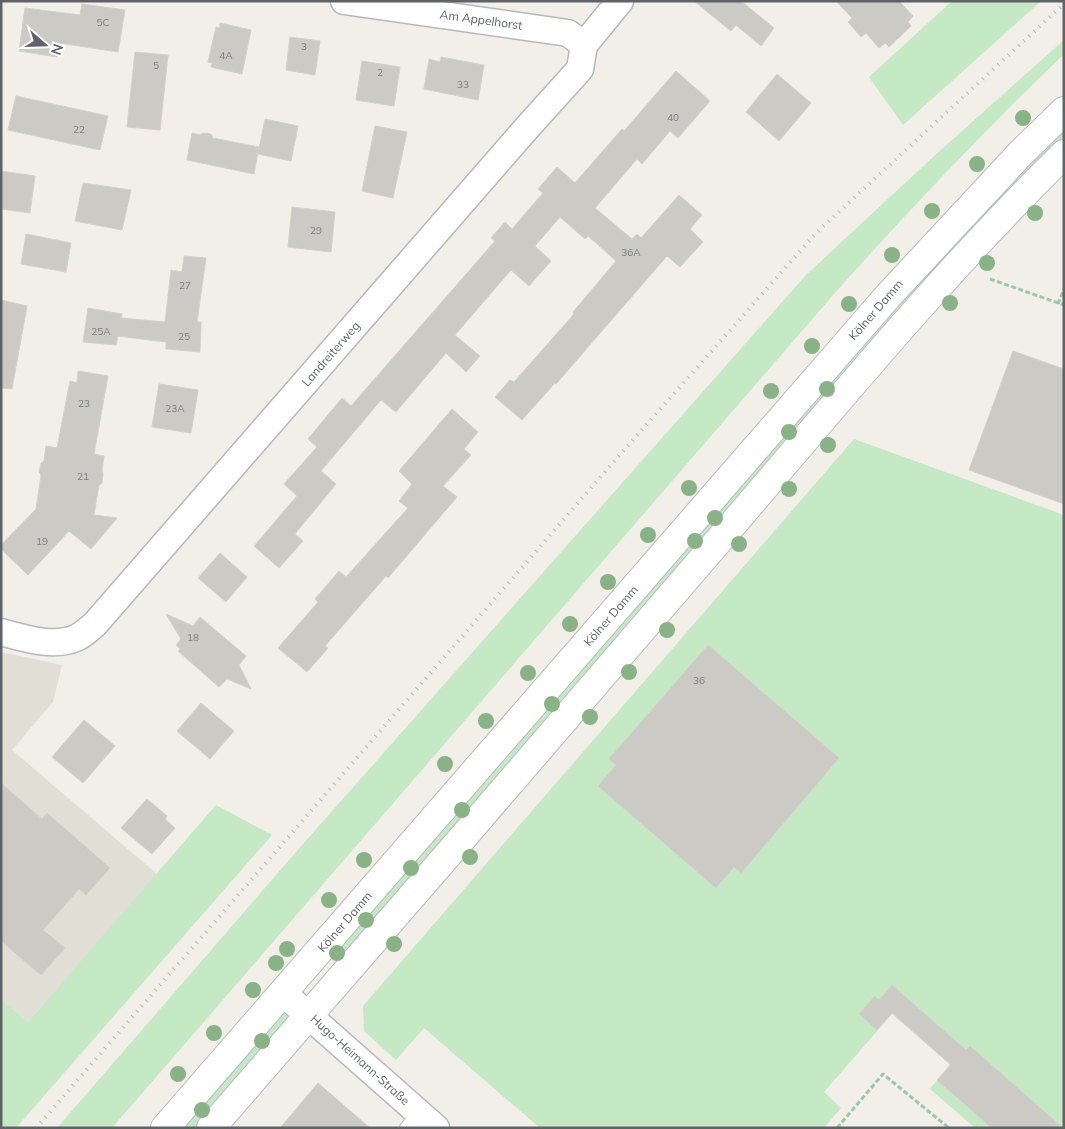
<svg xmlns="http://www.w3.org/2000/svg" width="1065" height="1129" viewBox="0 0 1065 1129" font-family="Mulish,sans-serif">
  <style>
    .education { fill: #e1ded6 }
    .green { fill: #c5e8c5 }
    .building { fill: #cccac5; stroke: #d6d1c6 }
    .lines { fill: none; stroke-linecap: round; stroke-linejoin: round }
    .lane-casing { stroke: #b5b8bc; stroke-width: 16 }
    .street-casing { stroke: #b5b8bc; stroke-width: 29 }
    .secondary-casing { stroke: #b6babf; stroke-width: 30 }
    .path { stroke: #9cc7a9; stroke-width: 3; stroke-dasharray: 5 2.5; stroke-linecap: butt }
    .lane { stroke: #fff; stroke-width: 14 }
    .street { stroke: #fff; stroke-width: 26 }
    .secondary { stroke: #fff; stroke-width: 28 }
    .rail { stroke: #b6b7b8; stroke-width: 4; stroke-dasharray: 1 6; stroke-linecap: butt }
    .tree { fill: #89b387 }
    .labels { text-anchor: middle; stroke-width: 4.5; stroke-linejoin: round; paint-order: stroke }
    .number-label { font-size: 10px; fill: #7a7d7f }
    .street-label { font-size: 12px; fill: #5f6368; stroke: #fff }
  </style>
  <rect width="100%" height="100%" fill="#f1efe8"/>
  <path class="education" d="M1 652 62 665 53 702 12 750 157 874 28 1022 1 999Z"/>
  <path class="green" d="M952 1H1041L903 125 869 77Z
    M1064 40V54C984 131 908 211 834 294L112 1128H57L303 844 806 275 933 157Z
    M1064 122V142L342 961 330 951 832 372Z
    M854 439 1064 515V1128H975L930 1089 950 1064 892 1014 824 1092 841 1108 824 1128H540L424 1028 396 1060 364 1031 363 1006Z
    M216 805 272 835 16 1128H1V999L28 1022Z
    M281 1011 289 1018 196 1128H177Z"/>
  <path class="building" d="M694 1H741L774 28 761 46 736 25 731 31Z
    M836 1H899L913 16 908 22 911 26 889 47 885 43 879 48 866 33 861 37 848 22 852 18Z
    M82 4 125 10 118 52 59 43 57 57 19 51 25 8 80 15Z
    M220 23 251 30 242 74 211 67 212 63 208 62 216 27 220 28Z
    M290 37 320 41 315 75 286 70Z
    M135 52 168 55 160 130 127 127Z
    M441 57 484 65 478 100 424 89 429 59 440 62Z
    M362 61 400 67 394 106 356 100Z
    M676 71 710 101 678 138 670 131 642 164 637 159 595 208 632 239 637 234 641 238 679 195 702 215 690 229 703 242 680 267 667 256 556 384 555 383 522 420 495 397 510 380 514 382 574 314 573 312 616 261 588 236 585 239 560 217 535 246 551 261 529 286 511 270 455 335 480 356 466 372 446 353 396 412 381 400 321 471 336 484 295 534 303 541 279 568 254 546 297 496 284 484 317 447 308 439 342 398 351 406 495 241 491 238 505 222 512 229 543 193 538 189 557 167 575 183 622 129 624 131Z
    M777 74 811 103 779 141 746 112Z
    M16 96 108 116 100 150 8 130Z
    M265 119 298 126 291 161 258 154Z
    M375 126 407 132 393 198 362 191Z
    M192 133 200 135 203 133 211 134 213 138 259 147 254 174 187 160Z
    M1 171 35 176 30 213 1 209Z
    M83 183 131 190 122 230 75 221Z
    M292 207 335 212 331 252 288 247Z
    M26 234 71 243 66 272 21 264Z
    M184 256 206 258 197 322H201L200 352 166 349V342L118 336 116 345 83 342 88 308 122 314 121 318 165 322 171 270 182 272Z
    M1 300 27 306 12 389 1 388Z
    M1013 351 1064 369V504L969 470Z
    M78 371 108 376 94 454 104 456 102 471 103 474 102 483 99 485 94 515 117 518 91 549 69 531 28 575 1 549V545L36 509 41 475 39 472 41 463 44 461 46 446 57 448 70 381 77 383Z
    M159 384 198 390 191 433 152 427Z
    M452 409 478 432 464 449 471 455 443 486 457 497 388 578 386 576 325 646 328 648 307 672 278 648 318 602 315 599 339 571 346 577 408 508 399 501 412 484 399 471Z
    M220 553 247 577 226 602 198 578Z
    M166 614 193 626 200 617 246 656 239 665 251 689 227 679 219 687 178 651 180 649 176 645 181 639Z
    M708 645 839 758 741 873 734 867 716 888 598 786 616 765 609 759Z
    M201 703 234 731 210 759 177 731Z
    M84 720 115 746 83 783 52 757Z
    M1 783 42 819 47 813 110 868 86 895 79 889 43 930 65 948 41 975 1 941Z
    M147 799 167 816 165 819 175 828 152 854 121 828Z
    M892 985 966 1050 970 1046 1063 1128H992L937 1080 951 1065 892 1013 877 1030 859 1014 875 996 879 1000Z
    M318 1083 370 1128H280Z"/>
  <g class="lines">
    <defs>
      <path id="lane" d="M407 1128 420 1113"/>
      <path id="street" d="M344 1 568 33 584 45
        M1 632C24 638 53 648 76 638 83 635 89 629 95 624L525 130 580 69 584 45 620 1
        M283 993 436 1128"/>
      <path id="secondary" d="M165 1128 888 296 1019 155 1064 111
        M211 1128C384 930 554 731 726 532 836 404 943 273 1064 154"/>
    </defs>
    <use href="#lane" class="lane-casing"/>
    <use href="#street" class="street-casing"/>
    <use href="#secondary" class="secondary-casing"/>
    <path class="path" d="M990 279 1064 305
      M1058 304 1064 289
      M837 1128 883 1074 949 1128"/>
    <use href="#lane" class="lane"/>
    <use href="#street" class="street"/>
    <use href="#secondary" class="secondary"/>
    <path class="rail" d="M36 1128 610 466 817 232 1064 4"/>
  </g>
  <g class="tree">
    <circle cx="1023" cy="118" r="8"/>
    <circle cx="977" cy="164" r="8"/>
    <circle cx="932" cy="211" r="8"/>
    <circle cx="1035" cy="213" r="8"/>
    <circle cx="892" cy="255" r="8"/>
    <circle cx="987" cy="263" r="8"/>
    <circle cx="950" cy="303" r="8"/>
    <circle cx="849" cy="304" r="8"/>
    <circle cx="812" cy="346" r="8"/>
    <circle cx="827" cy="389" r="8"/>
    <circle cx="771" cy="391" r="8"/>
    <circle cx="789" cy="432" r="8"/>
    <circle cx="828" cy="445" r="8"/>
    <circle cx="689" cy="488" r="8"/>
    <circle cx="789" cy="489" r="8"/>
    <circle cx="715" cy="518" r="8"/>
    <circle cx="648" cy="535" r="8"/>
    <circle cx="695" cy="541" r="8"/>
    <circle cx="739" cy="544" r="8"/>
    <circle cx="608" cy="582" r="8"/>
    <circle cx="570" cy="624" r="8"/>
    <circle cx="667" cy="630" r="8"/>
    <circle cx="629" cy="672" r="8"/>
    <circle cx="528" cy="673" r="8"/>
    <circle cx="552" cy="704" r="8"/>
    <circle cx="590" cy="717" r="8"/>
    <circle cx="486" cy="721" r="8"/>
    <circle cx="445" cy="764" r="8"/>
    <circle cx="462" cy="810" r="8"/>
    <circle cx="470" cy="857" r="8"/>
    <circle cx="364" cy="860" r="8"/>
    <circle cx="411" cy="868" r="8"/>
    <circle cx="329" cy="900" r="8"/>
    <circle cx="366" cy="920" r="8"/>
    <circle cx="394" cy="944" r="8"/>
    <circle cx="287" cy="949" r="8"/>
    <circle cx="337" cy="953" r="8"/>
    <circle cx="276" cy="963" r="8"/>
    <circle cx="253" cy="990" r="8"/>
    <circle cx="214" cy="1033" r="8"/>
    <circle cx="262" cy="1041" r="8"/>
    <circle cx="178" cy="1074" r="8"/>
    <circle cx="202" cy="1110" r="8"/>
  </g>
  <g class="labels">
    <g class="number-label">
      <text x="103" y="26">5C</text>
      <text x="304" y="50">3</text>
      <text x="226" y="59">4A</text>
      <text x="156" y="69">5</text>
      <text x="380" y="76">2</text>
      <text x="463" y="88">33</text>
      <text x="673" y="121">40</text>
      <text x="79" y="133">22</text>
      <text x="316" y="234">29</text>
      <text x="631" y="256">36A</text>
      <text x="185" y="289">27</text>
      <text x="101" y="335">25A</text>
      <text x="184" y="340">25</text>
      <text x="84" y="407">23</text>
      <text x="175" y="412">23A</text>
      <text x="83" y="480">21</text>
      <text x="42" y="545">19</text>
      <text x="193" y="641">18</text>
      <text x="699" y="684">36</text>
    </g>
    <g class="street-label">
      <text transform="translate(481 20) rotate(8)" y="4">Am Appelhorst</text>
      <text transform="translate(876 310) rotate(-49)" y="4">Kölner Damm</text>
      <text transform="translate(331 354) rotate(-49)" y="4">Landreiterweg</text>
      <text transform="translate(611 616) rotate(-49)" y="4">Kölner Damm</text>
      <text transform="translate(345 922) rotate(-49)" y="4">Kölner Damm</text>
      <text transform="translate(360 1060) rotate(42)" y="4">Hugo-Heimann-Straße</text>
    </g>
  </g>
  <rect width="1065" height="1129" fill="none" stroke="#5f6368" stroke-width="5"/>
  <g transform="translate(45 45) rotate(110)" stroke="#ffffff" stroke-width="4" paint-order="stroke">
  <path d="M0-4L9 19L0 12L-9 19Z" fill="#5f6368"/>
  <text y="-8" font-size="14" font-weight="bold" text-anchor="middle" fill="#5f6368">N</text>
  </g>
</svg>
